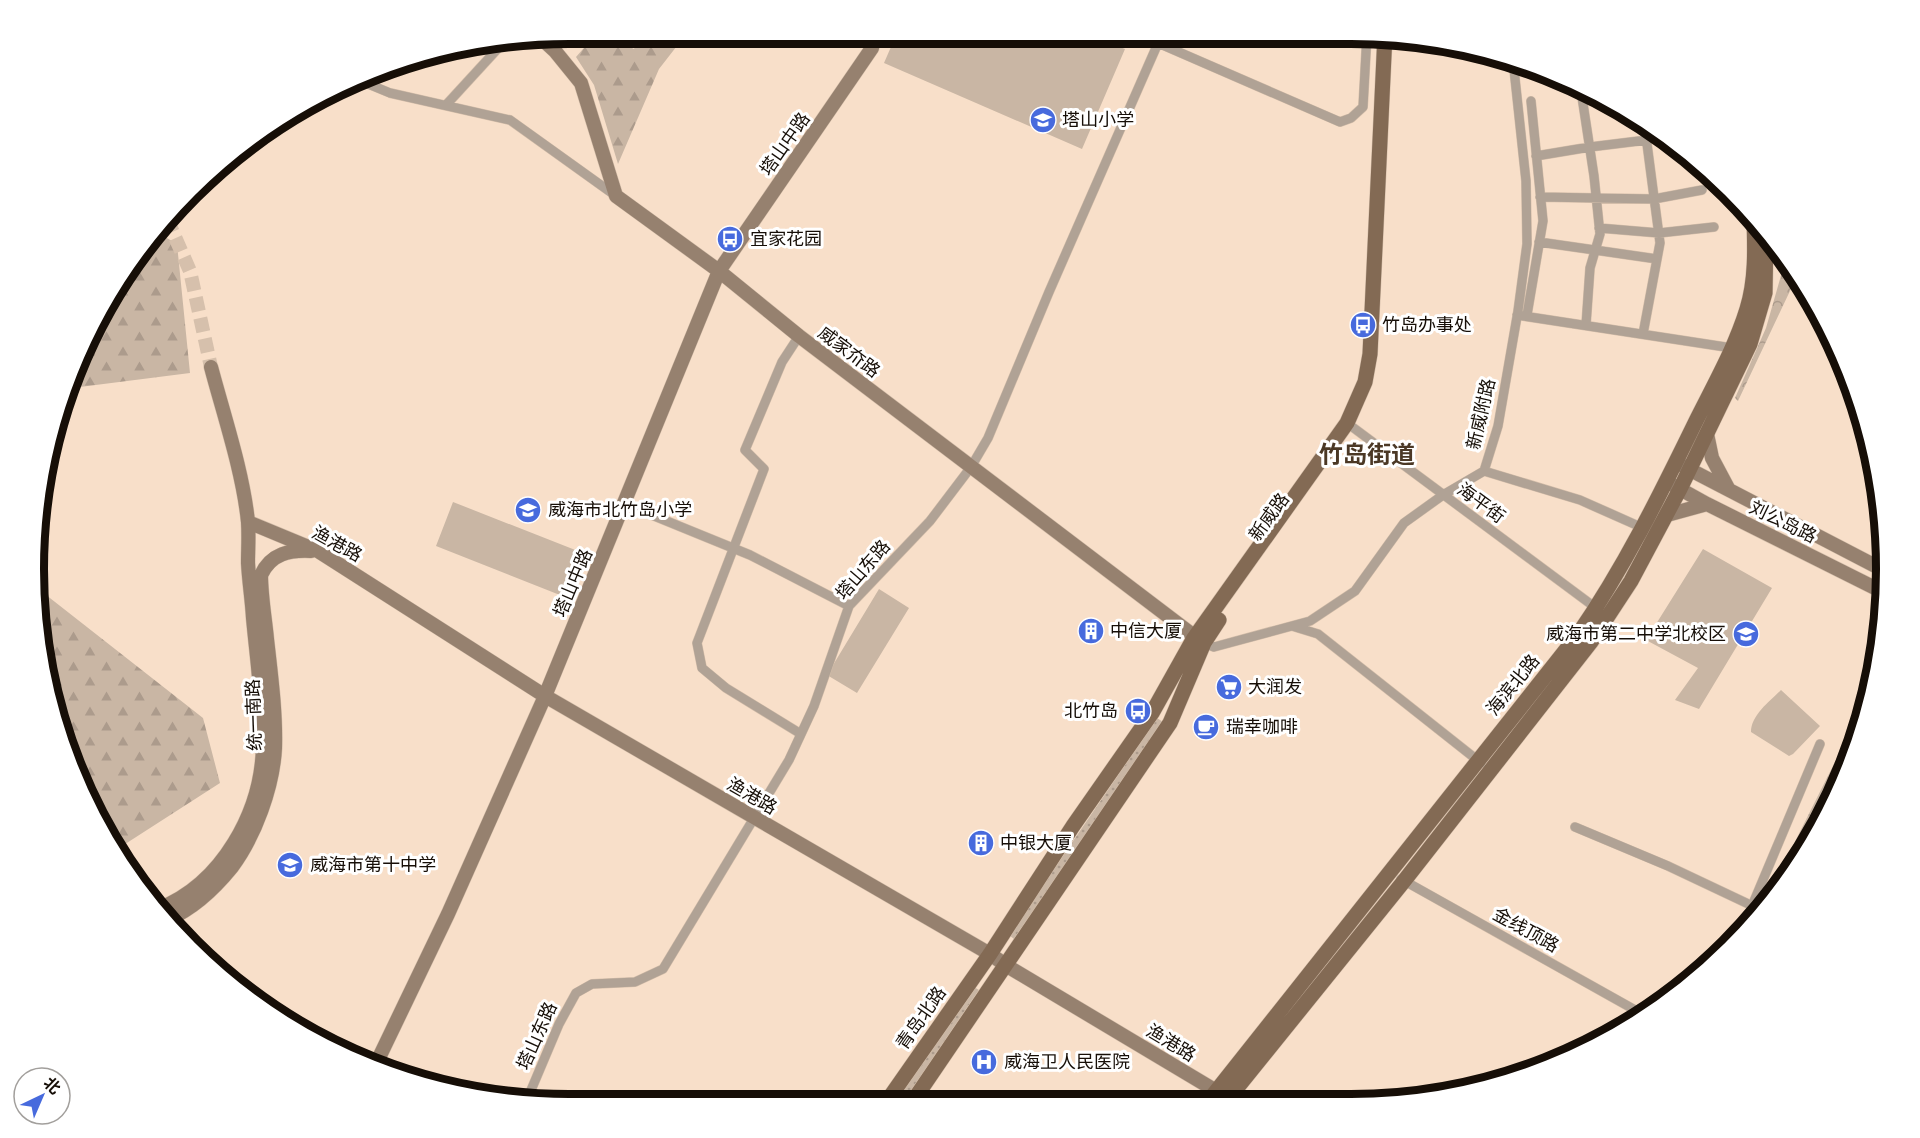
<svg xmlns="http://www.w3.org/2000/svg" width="1920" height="1138" viewBox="0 0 1920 1138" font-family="'Sofia Sans Condensed','Noto Sans SC',sans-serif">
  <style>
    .grass { fill: url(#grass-dots) }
    .forest { fill: url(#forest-firs) }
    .park { fill: url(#park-crowns) }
    .garden { fill: #c9b6a4 }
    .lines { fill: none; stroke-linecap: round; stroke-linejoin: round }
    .secondary-tunnel { stroke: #d6c0ac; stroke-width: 14; stroke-dasharray: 14 7; stroke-linecap: butt }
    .street-casing { stroke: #d4beaa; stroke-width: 10 }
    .secondary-casing { stroke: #d4beaa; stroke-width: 15 }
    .primary-casing { stroke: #d4beaa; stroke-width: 16 }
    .street { stroke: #b0a295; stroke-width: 9 }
    .secondary { stroke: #96816f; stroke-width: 14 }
    .primary { stroke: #836a54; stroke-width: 15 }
    .labels { text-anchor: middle; stroke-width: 6; stroke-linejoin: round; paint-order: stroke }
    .poi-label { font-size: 18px; fill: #160e07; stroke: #fff; text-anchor: start }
    .street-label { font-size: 18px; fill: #160e07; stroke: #fff }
    .district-label { font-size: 24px; font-weight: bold; fill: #4b3825; stroke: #fff }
    .rim { fill: none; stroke: #160e07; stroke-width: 8 }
  </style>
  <defs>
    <pattern id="grass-dots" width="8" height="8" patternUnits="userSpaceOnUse" patternTransform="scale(1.5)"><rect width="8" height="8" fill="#c9b6a4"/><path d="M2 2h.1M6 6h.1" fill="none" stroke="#ac9b8c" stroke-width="1.8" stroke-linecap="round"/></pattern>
    <pattern id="forest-firs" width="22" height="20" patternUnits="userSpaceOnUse" patternTransform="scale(1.5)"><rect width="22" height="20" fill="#c9b6a4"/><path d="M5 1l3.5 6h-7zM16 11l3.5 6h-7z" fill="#ac9b8c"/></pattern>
    <pattern id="park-crowns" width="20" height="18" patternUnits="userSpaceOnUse" patternTransform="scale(1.5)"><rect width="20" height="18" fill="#c9b6a4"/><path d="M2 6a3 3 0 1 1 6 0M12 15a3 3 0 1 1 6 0" fill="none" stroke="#ac9b8c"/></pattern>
  </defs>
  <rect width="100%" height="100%" fill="#f8dfc9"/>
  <path class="grass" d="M1157 718 1163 722 1014 939 1009 935Z
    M974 987 979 990 902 1104H894Z"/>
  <path class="forest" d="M597 33H604L634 49 640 33H687L659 69 618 164 594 85 576 57Z
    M155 231 177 244 190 373 72 388 60 406 61 397 144 243Z
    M41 520V591L203 718 220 783 119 848 61 741 33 569Z"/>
  <path class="park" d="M1779 250 1798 274 1738 401 1735 398 1766 328 1782 272Z
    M1859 733 1846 774 1796 867 1762 907 1842 748Z"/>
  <path class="garden" d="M897 33 1108 34 1106 41 1125 49 1082 149 884 63Z
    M453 502 588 555 570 599 436 546Z
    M1703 549 1772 588 1699 709 1675 700 1698 668 1646 640Z
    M879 589 909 608 857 693 827 675Z
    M1781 690 1820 726 1793 754 1789 756 1751 732C1751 715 1770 701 1781 690Z"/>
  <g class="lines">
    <path class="secondary-tunnel" d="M167 219 190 271 211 367"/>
    <defs>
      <path id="street" d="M1158 43 1340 122 1351 118 1363 107 1367 34
        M361 81 390 93 510 120 616 196
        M1582 97 1594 176 1600 234 1590 268 1586 325
        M446 105 502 44
        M1536 156 1590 147 1647 140
        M1540 197 1654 199 1702 190
        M1599 228 1659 233 1714 227
        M1539 242 1657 259
        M1517 315 1732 348
        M1527 315 1543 221 1531 101
        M1643 334 1660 243 1644 121
        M799 336 782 362 745 450 764 469 697 643 702 668 726 688 801 734
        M1347 423 1596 608
        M1484 471 1580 500 1643 528
        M625 504 750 555 849 606
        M1292 626 1318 634 1481 763
        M1204 643 1214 647 1310 621 1355 591 1404 523 1443 495 1484 471 1498 426 1518 311 1527 244 1526 181 1513 60
        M1575 827 1668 866 1759 909
        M1791 874 1849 765
        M1401 879 1644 1015
        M1752 906 1820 744
        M526 1102 559 1024 576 993 592 984 635 982 663 969 789 760 814 706 849 606 930 521 971 467 988 438 1049 292 1162 34"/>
      <path id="secondary" d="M541 38 555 51 581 83 616 196 719 271 799 336 1202 642
        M1707 434 1712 458 1729 490
        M1681 465 1887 572
        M1671 484 1707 504 1885 593
        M1667 515 1707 504
        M248 522 318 551 545 696 990 954 1007 966 1238 1104
        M158 909C222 884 262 812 263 745 263 703 257 660 253 618 252 600 249 582 248 563 248 550 249 536 248 522 243 472 224 416 211 367
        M169 919C194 908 215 888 232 867 255 836 273 787 275 748 276 712 271 675 267 639 265 618 261 596 261 575 271 553 290 550 311 551
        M375 1066 448 914 545 696 719 271 872 48 875 33"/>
      <path id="primary" d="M885 1104 990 954 1073 826 1152 713 1194 638 1347 423 1365 382 1370 354 1385 34
        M911 1104 1170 723 1204 643 1219 620
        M1206 1104 1577 636C1624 568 1660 495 1696 421 1714 385 1735 348 1747 309 1756 280 1755 249 1754 219
        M1224 1104 1404 881 1591 642 1631 581 1680 489 1750 344 1765 293 1766 234"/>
    </defs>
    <use href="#street" class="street-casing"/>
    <use href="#secondary" class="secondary-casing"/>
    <use href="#primary" class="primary-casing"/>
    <use href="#street" class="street"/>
    <use href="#secondary" class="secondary"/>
    <use href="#primary" class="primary"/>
  </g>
  <defs>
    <symbol id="school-disc" viewBox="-11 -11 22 22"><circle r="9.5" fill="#476add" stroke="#fff"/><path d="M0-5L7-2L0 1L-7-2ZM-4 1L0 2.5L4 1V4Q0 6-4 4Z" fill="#fff"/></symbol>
    <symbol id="bus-disc" viewBox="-11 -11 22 22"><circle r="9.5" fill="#476add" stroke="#fff"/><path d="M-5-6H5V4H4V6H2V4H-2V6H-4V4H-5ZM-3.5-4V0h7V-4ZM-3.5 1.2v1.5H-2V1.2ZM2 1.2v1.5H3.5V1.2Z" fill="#fff"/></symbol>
    <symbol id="building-disc" viewBox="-11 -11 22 22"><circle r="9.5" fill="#476add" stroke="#fff"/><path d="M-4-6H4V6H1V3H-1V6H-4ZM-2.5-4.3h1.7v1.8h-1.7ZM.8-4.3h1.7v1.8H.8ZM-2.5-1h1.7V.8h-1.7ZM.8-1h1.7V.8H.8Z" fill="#fff"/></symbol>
    <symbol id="supermarket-disc" viewBox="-11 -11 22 22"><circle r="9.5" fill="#476add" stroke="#fff"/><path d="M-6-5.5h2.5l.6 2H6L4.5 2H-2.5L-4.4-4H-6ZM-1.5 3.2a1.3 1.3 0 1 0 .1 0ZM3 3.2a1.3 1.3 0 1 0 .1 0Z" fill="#fff"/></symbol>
    <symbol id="cafe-disc" viewBox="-11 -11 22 22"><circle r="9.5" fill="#476add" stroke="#fff"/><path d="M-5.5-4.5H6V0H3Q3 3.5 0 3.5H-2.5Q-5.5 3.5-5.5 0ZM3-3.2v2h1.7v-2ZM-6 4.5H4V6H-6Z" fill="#fff"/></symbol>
    <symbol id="hospital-disc" viewBox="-11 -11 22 22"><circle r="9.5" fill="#476add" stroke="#fff"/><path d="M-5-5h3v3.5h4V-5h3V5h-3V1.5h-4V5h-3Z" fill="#fff"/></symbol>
  </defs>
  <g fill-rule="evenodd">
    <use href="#school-disc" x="1028" y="105" width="30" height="30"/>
    <use href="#bus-disc" x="715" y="224" width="30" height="30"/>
    <use href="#bus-disc" x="1348" y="310" width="30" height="30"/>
    <use href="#school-disc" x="513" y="495" width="30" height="30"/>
    <use href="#building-disc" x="1076" y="616" width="30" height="30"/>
    <use href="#school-disc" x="1731" y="619" width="30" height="30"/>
    <use href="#supermarket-disc" x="1214" y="672" width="30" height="30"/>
    <use href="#bus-disc" x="1123" y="696" width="30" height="30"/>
    <use href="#cafe-disc" x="1191" y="712" width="30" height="30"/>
    <use href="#building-disc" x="966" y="828" width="30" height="30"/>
    <use href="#school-disc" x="275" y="850" width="30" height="30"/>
    <use href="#hospital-disc" x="969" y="1047" width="30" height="30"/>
  </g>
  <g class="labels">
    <g class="poi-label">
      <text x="1062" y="126">塔山小学</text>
      <text x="750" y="245">宜家花园</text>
      <text x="1382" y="331">竹岛办事处</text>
      <text x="548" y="516">威海市北竹岛小学</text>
      <text x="1110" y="637">中信大厦</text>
      <text x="1726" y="640" text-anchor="end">威海市第二中学北校区</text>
      <text x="1248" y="693">大润发</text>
      <text x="1118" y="717" text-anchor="end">北竹岛</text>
      <text x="1226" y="733">瑞幸咖啡</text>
      <text x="1000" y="849">中银大厦</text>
      <text x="310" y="871">威海市第十中学</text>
      <text x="1004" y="1068">威海卫人民医院</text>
    </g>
    <g class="street-label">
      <text transform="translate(785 144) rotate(-55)" y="6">塔山中路</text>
      <text transform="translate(849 352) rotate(37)" y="6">威家夼路</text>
      <text transform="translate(1481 414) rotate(-77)" y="6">新威附路</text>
      <text transform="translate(1481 503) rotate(36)" y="6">海平街</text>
      <text transform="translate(1269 517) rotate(-54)" y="6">新威路</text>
      <text transform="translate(1783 522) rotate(26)" y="6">刘公岛路</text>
      <text transform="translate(337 544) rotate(29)" y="6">渔港路</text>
      <text transform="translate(863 570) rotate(-49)" y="6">塔山东路</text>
      <text transform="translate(573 583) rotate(-67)" y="6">塔山中路</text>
      <text transform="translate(1513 685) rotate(-51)" y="6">海滨北路</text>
      <text transform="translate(254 715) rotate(-92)" y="6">统一南路</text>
      <text transform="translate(752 796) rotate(30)" y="6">渔港路</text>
      <text transform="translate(1526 930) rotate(29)" y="6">金线顶路</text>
      <text transform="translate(921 1018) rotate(-55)" y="6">青岛北路</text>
      <text transform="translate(537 1036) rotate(-66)" y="6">塔山东路</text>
      <text transform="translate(1171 1043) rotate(31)" y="6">渔港路</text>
    </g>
    <g class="district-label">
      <text x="1367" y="463">竹岛街道</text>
    </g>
  </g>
  <path d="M0 0H1920V1138H0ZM569 44H1351A525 525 0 0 1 1876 569V569A525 525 0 0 1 1351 1094H569A525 525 0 0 1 44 569V569A525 525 0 0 1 569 44Z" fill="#fff" fill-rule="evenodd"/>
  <path class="rim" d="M569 44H1351A525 525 0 0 1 1876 569V569A525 525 0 0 1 1351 1094H569A525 525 0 0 1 44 569V569A525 525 0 0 1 569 44Z"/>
  <g transform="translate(42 1096) rotate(44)"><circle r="28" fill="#ffffff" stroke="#a29f9c" stroke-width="1.5"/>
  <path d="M0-4.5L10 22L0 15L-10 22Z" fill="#476add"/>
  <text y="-9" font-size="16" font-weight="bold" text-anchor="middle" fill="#160e07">北</text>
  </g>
</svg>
